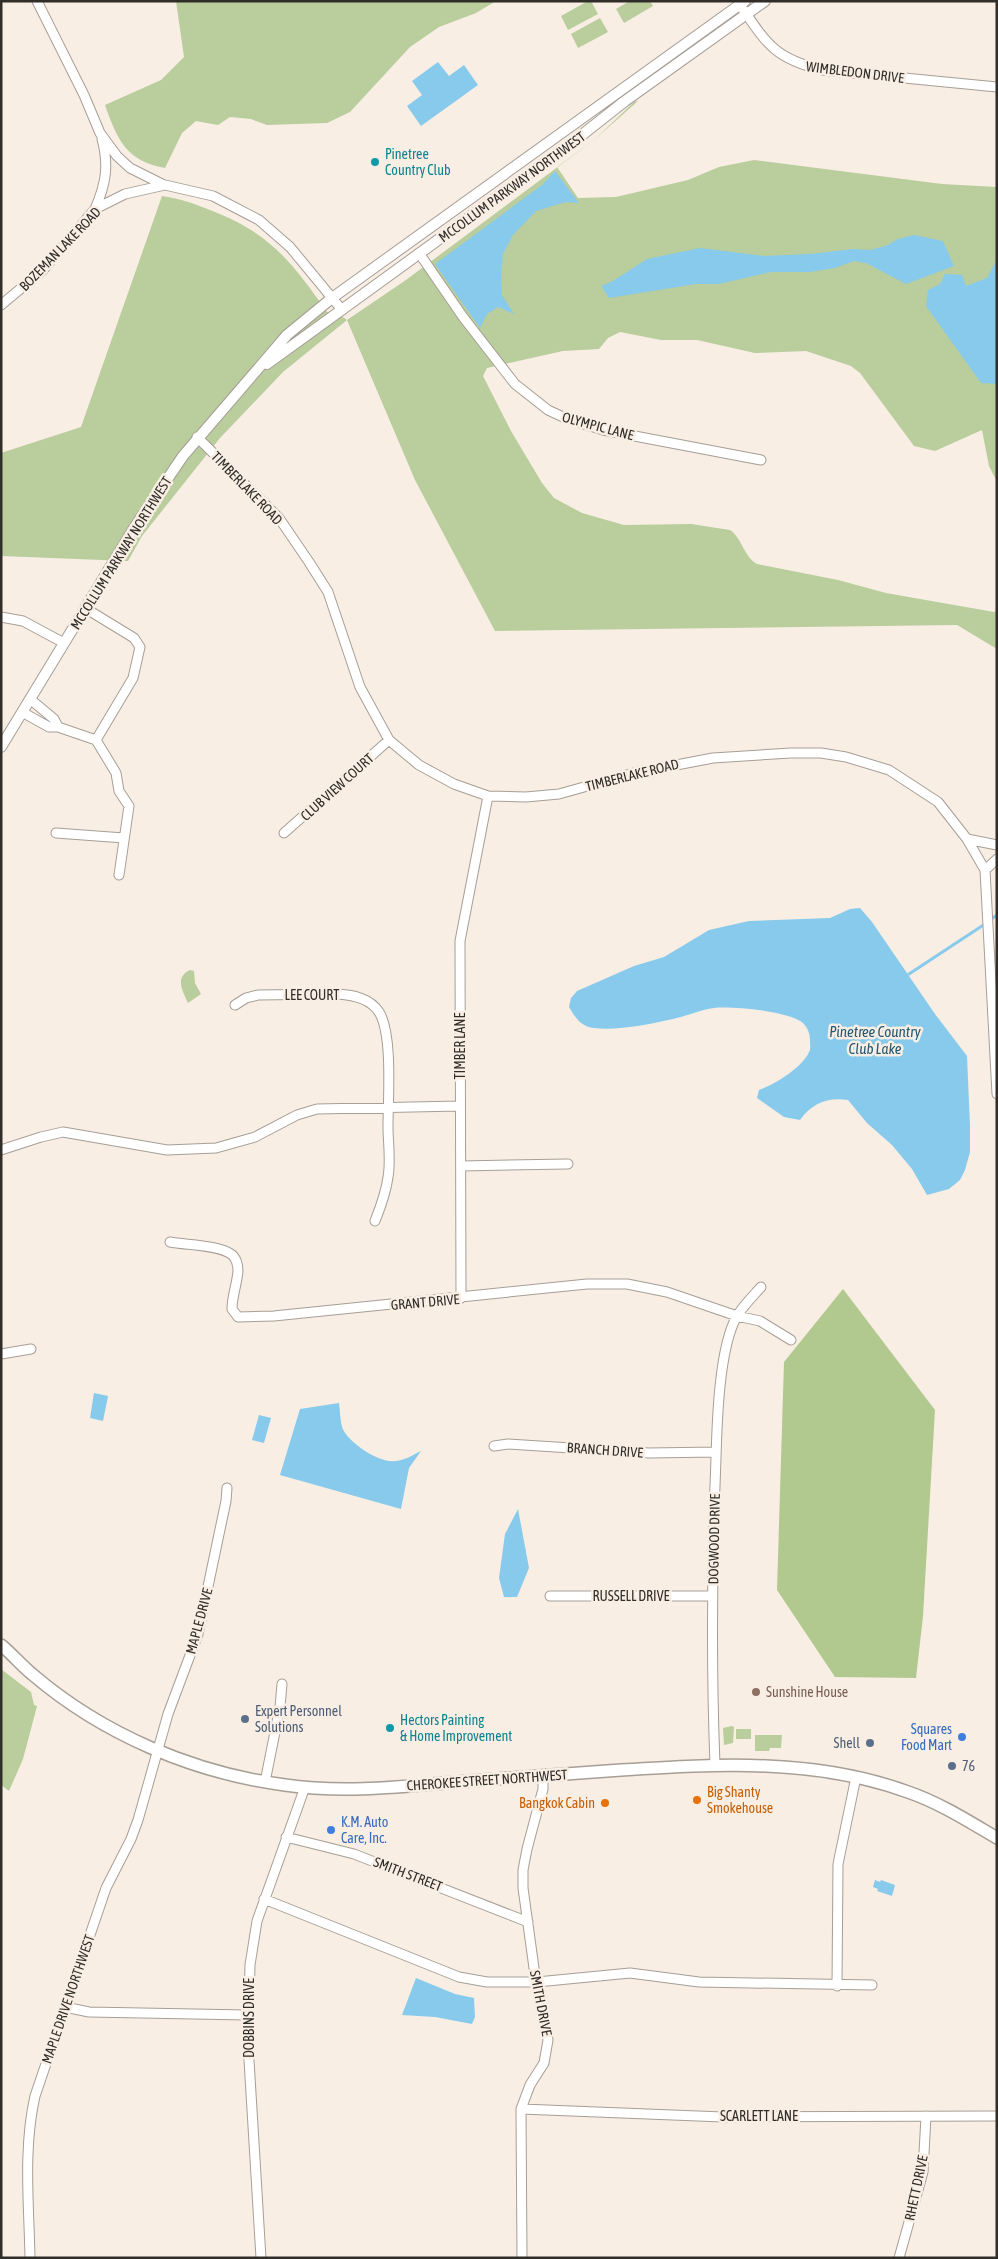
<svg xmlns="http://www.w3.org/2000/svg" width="998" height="2259" viewBox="0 0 998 2259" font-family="'Asap Condensed',sans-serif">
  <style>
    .green { fill: #b9cd9d }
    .forest { fill: #b1c88e }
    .water { fill: #87caec }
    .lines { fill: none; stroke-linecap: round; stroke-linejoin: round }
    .stream { stroke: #87caec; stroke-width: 3 }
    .minor-casing { stroke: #a79e95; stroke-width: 11 }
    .tertiary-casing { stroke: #a79e95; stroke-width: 12 }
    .secondary-casing { stroke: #a79e95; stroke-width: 14 }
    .minor { stroke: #fff; stroke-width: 9 }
    .tertiary { stroke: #fff; stroke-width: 10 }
    .secondary { stroke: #fff; stroke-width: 11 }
    .culture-dot { fill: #0f9aa8; stroke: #f8eee4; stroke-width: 2 }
    .education-dot { fill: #8d6e63; stroke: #f8eee4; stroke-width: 2 }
    .service-dot { fill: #5c6f8a; stroke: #f8eee4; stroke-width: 2 }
    .shop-dot { fill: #3f7fe0; stroke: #f8eee4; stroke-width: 2 }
    .food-dot { fill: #e8710a; stroke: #f8eee4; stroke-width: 2 }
    .labels { text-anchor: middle; stroke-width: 5; stroke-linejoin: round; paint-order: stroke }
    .street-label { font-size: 14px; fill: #312d29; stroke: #f8eee4 }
    .culture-label { font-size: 14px; fill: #0d838f; stroke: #f8eee4; text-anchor: start }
    .education-label { font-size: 14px; fill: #785e54; stroke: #f8eee4; text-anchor: start }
    .service-label { font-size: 14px; fill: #4e5e75; stroke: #f8eee4; text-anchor: start }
    .shop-label { font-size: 14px; fill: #366cbe; stroke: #f8eee4; text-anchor: end }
    .food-label { font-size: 14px; fill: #c56008; stroke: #f8eee4; text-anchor: start }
    .water-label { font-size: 15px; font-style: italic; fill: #235870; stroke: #f8eee4 }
  </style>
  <rect width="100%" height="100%" fill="#f8eee4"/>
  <path class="green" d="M176 1H496L476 13 439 27 410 47 350 112 327 123 267 125 251 119 230 117 218 125 196 121 182 133 165 168C126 161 117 139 105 105L161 80 184 57Z
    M588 1H591L598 14 568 30 561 16Z
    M630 1H650L653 6 624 23 616 9Z
    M600 18 608 32 578 48 571 34Z
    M638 101 594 140 557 167 578 198 616 197 688 180 719 167 754 160 942 184 997 187V482L989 466 982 430 935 451 914 446 860 373 851 366 806 351 755 353 697 340H661L620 332 608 338 599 349 563 351 487 368 483 376 511 431 542 483 554 498 582 513 624 525 691 524 730 530C742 538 744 557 757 564L838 580 886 593 994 612 997 610V649L957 625 495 631 415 480 347 320 283 372 220 438 142 536 128 561 1 556V453L81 427 162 196C182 199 192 203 210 210 270 233 291 261 327 312L337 313 347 320 406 280 594 140 634 102Z
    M190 970 194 971 195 983 201 994 188 1003C183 992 174 977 190 970Z
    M1 1669 31 1692 34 1705 37 1706 23 1759 9 1791 1 1785Z
    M732 1726 734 1727 733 1743 724 1745 723 1728Z
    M736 1729H751V1739H736Z
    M755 1735H782L781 1748H770L769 1751H755Z"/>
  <path class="forest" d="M843 1289 935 1410 923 1616 916 1678 835 1677 777 1590 784 1362Z"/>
  <path class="water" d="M438 62 449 76 464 65 478 85 421 126 407 106 422 95 412 81Z
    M555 171 579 203 566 202 536 211 513 235 503 254 501 274 502 295 514 314 498 307 487 314 480 328 435 264 542 185Z
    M914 235 943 241 954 266 906 284 866 263 854 261 835 268 810 272H771L719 284H696L609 298 601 286 613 281 647 259 700 248 764 256 810 254 853 249 869 250 886 246 898 239Z
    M997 259V384L981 383 926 306 928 290 940 284 945 274 962 275 966 286 987 278Z
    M860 908 872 922 935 1014 967 1056 970 1126V1152L965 1170 960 1180 949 1189 927 1195 912 1169 892 1145 867 1123 848 1100C828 1097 812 1103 800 1120L784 1117 757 1098 759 1090C774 1085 803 1067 809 1052 811 1049 810 1044 810 1040 810 1034 808 1028 803 1023 789 1011 732 1006 714 1008 700 1010 687 1016 673 1019 651 1024 616 1031 594 1028 581 1027 575 1017 569 1007L571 998 577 991 634 966 664 957 709 930 749 921 830 918 850 909Z
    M94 1393 108 1396 103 1421 90 1418Z
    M339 1403C340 1411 340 1419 342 1427 347 1442 380 1464 396 1461 405 1460 413 1455 421 1451L409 1468 401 1509 280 1475 300 1409Z
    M259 1415 271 1418 264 1443 252 1440Z
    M518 1509 529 1568 517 1597H504L499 1578 505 1534Z
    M875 1880 880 1882 881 1880 895 1885 892 1896 877 1891 878 1889 873 1887Z
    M416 1978 455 1994 474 1998 475 2017 472 2024 435 2017 402 2015Z"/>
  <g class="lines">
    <path class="stream" d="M990 920 997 915
      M909 974 985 924"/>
    <defs>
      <path id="minor" d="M37 1 84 95 100 133 117 156 130 168 164 185
        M740 5C767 44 774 58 822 70L997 87
        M95 209C106 184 109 165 102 139
        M419 253 463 317 515 384 548 410 565 418 603 430 761 460
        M1 305 43 270 95 209 125 194 165 185 213 196 259 220 290 247 342 310
        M197 437 279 518 309 562 328 592 360 687 389 740 419 765 454 784 488 796 526 797 559 794 634 773 713 758 791 753H821L846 757 889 770 938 802 967 839 985 870 997 1094
        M85 608 134 638 140 647 133 678 96 740
        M1 617 23 621 64 643
        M30 699 54 719 58 727
        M22 712 49 727H58L96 740 116 773 119 791 129 806 119 875
        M56 833 124 838
        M284 833 389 740
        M967 839 997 845
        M985 870 997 859
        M235 1005 246 998 258 995 338 994C353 995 370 998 379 1012 393 1034 388 1099 388 1127 388 1143 391 1161 388 1177 386 1193 381 1206 375 1221
        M1 1150 41 1137 63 1132 167 1150 216 1148 255 1137 297 1115 317 1109 460 1106
        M461 1166 568 1164
        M170 1242C186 1245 219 1245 231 1254 236 1257 238 1265 238 1271 237 1284 232 1296 232 1309L238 1317 274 1316 587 1284H627L667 1292 737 1316 760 1321 791 1340
        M461 1298 460 941 488 796
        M1 1354 31 1349
        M494 1446 508 1444 649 1453 716 1452
        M550 1596H712
        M715 1765C711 1662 712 1560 716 1458 717 1422 719 1347 737 1316 743 1306 753 1296 761 1287
        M265 1782 280 1707 282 1684
        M286 1837 354 1854 528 1922
        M264 1899 459 1977 487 1982H537L630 1973 699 1982 872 1985
        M837 1986 838 1864 856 1777
        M65 2007 89 2012 247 2015
        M521 2109 723 2117 997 2116
        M30 2258C29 2204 23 2149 35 2096L106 1888 131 1839 138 1820 168 1714 198 1634 226 1501 227 1488
        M261 2258 248 2044 250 1965 257 1921 305 1787
        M522 2258 521 2109 530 2085 544 2063 548 2040 534 1968 523 1888V1870L527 1849 543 1789V1775
        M899 2258 923 2172 926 2116"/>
      <path id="tertiary" d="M267 364 573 142 625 101 765 1
        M1 747 134 528 183 456 287 335 332 298 745 1"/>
      <path id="secondary" d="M1 1645C12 1654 21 1665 32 1674 102 1734 193 1773 285 1785 346 1794 408 1786 469 1781 520 1777 570 1774 621 1770 718 1764 815 1758 908 1792 940 1803 968 1821 997 1838"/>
    </defs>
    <use href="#minor" class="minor-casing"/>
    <use href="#tertiary" class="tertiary-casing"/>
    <use href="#secondary" class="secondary-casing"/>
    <use href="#minor" class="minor"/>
    <use href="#tertiary" class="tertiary"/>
    <use href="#secondary" class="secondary"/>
  </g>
  <g class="culture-dot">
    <circle cx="375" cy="162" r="5"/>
    <circle cx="390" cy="1728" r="5"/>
  </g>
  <circle class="education-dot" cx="756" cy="1692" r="5"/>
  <g class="service-dot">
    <circle cx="245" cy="1719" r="5"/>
    <circle cx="870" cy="1743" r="5"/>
    <circle cx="952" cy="1766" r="5"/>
  </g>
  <g class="shop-dot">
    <circle cx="962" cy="1737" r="5"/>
    <circle cx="331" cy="1830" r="5"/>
  </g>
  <g class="food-dot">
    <circle cx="697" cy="1800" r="5"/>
    <circle cx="605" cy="1803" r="5"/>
  </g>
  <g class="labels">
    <g class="street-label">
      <text transform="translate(855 72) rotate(7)" y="5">WIMBLEDON DRIVE</text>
      <text transform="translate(512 187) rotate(-36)" y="5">MCCOLLUM PARKWAY NORTHWEST</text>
      <text transform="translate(60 249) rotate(-46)" y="5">BOZEMAN LAKE ROAD</text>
      <text transform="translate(598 426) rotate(15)" y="5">OLYMPIC LANE</text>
      <text transform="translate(247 488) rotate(46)" y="5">TIMBERLAKE ROAD</text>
      <text transform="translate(121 553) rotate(-58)" y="5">MCCOLLUM PARKWAY NORTHWEST</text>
      <text transform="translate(632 775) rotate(-14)" y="5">TIMBERLAKE ROAD</text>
      <text transform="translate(337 787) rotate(-42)" y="5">CLUB VIEW COURT</text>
      <text x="312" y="1000">LEE COURT</text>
      <text transform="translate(460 1046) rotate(-90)" y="5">TIMBER LANE</text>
      <text transform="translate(425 1302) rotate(-5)" y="5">GRANT DRIVE</text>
      <text transform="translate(605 1450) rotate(4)" y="5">BRANCH DRIVE</text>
      <text transform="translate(714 1539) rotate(-89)" y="5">DOGWOOD DRIVE</text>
      <text x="631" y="1601">RUSSELL DRIVE</text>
      <text transform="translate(199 1621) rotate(-75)" y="5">MAPLE DRIVE</text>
      <text transform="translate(487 1780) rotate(-4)" y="5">CHEROKEE STREET NORTHWEST</text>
      <text transform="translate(408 1874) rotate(21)" y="5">SMITH STREET</text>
      <text transform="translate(68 1999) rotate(-71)" y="5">MAPLE DRIVE NORTHWEST</text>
      <text transform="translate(541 2003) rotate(79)" y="5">SMITH DRIVE</text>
      <text transform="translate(249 2018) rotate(-90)" y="5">DOBBINS DRIVE</text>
      <text x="759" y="2121">SCARLETT LANE</text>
      <text transform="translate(916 2188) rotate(-78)" y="5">RHETT DRIVE</text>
    </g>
    <g class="culture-label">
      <text x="385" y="159">Pinetree<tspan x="385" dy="16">Country Club</tspan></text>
      <text x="400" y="1725">Hectors Painting<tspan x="400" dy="16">&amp; Home Improvement</tspan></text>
    </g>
    <g class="education-label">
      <text x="766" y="1697">Sunshine House</text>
    </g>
    <g class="service-label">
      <text x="255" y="1716">Expert Personnel<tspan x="255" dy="16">Solutions</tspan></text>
      <text x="860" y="1748" text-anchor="end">Shell</text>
      <text x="962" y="1771">76</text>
    </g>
    <g class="shop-label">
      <text x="952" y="1734">Squares<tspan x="952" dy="16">Food Mart</tspan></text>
      <text x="341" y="1827" text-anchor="start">K.M. Auto<tspan x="341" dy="16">Care, Inc.</tspan></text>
    </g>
    <g class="food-label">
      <text x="707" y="1797">Big Shanty<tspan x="707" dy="16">Smokehouse</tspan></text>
      <text x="595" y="1808" text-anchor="end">Bangkok Cabin</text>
    </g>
    <g class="water-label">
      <text x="875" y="1037">Pinetree Country<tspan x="875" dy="17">Club Lake</tspan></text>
    </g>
  </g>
  <rect width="998" height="2259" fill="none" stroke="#312d29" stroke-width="5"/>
</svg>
